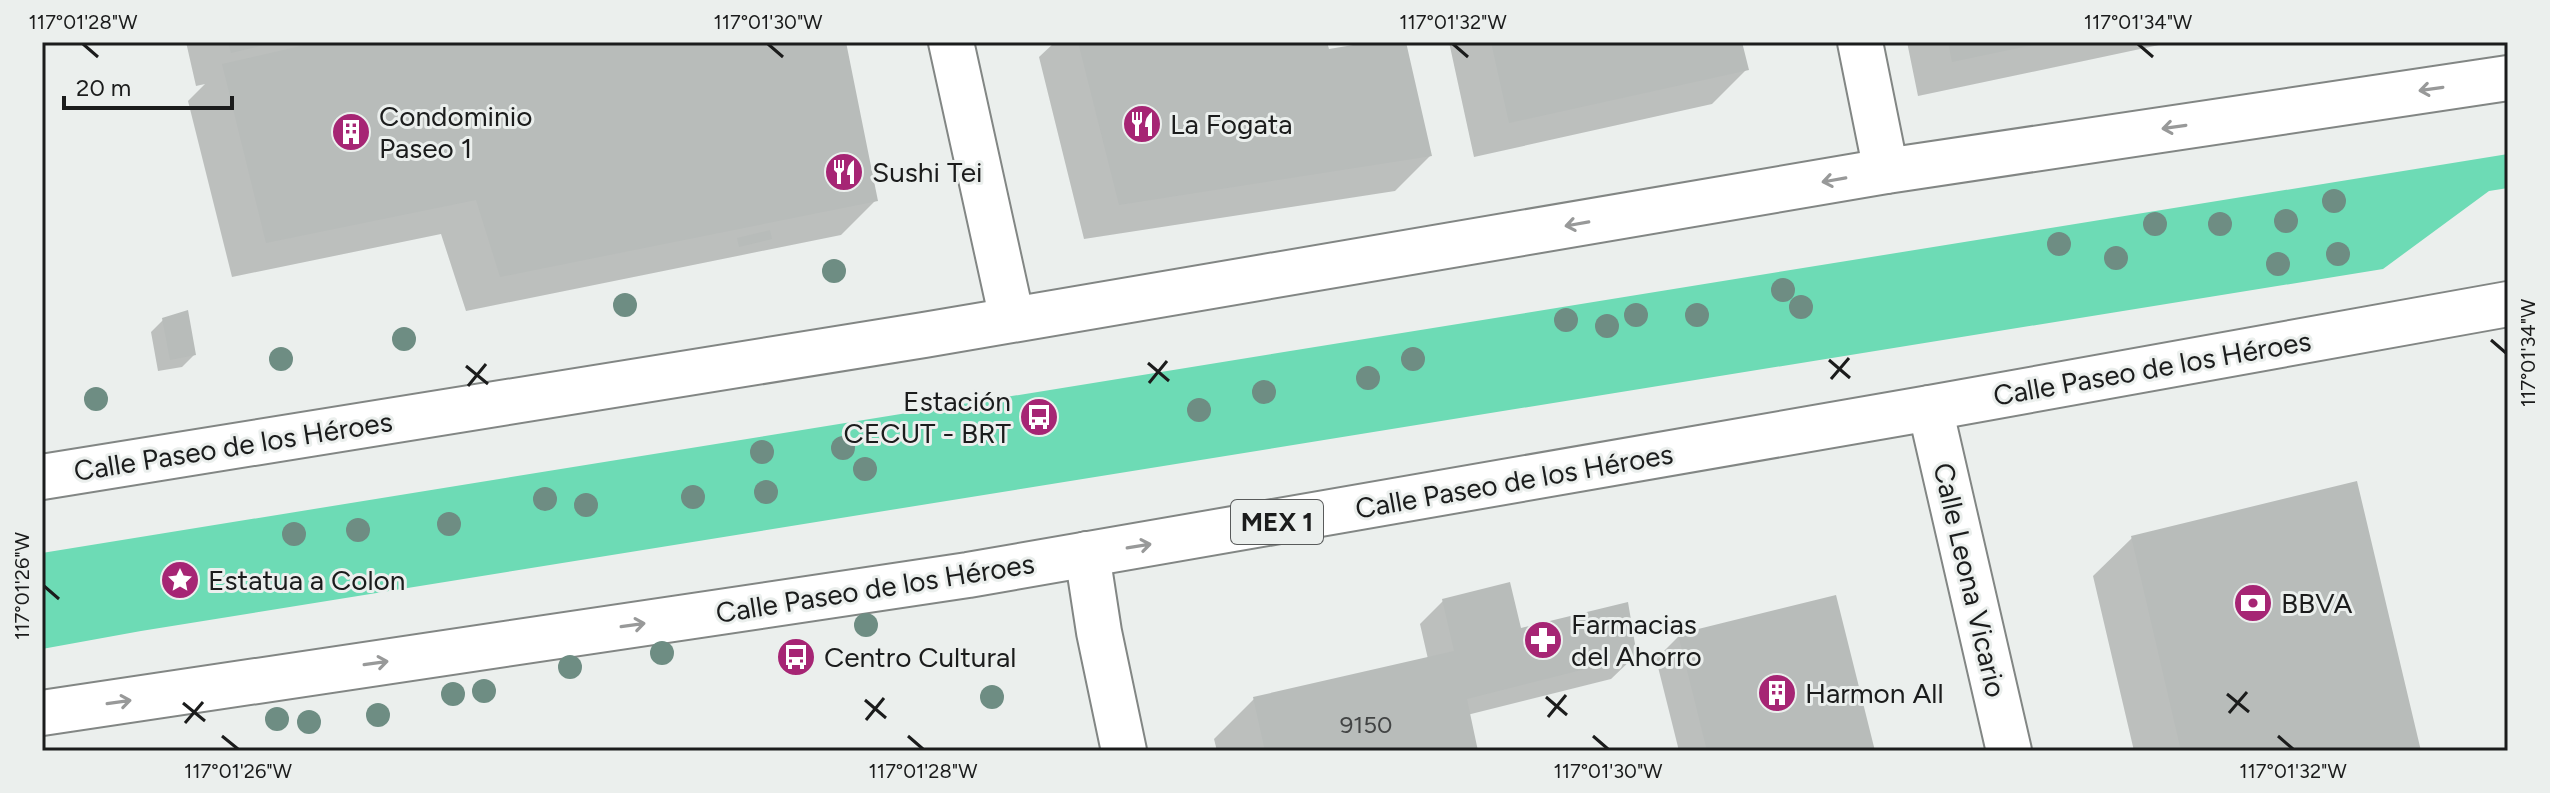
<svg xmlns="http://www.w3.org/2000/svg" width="2550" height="793" viewBox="0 0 2550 793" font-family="Figtree,sans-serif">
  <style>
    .green { fill: #6ddbb5 }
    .shadow { fill: #0003 }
    .building { fill: #b8bcba }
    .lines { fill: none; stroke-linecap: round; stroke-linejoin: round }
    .street-casing { stroke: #828684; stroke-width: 48 }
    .secondary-casing { stroke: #828684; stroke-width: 48 }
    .primary-casing { stroke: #828684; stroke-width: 48 }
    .street { stroke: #fff; stroke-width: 44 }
    .secondary { stroke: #fff; stroke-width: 44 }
    .primary { stroke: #fff; stroke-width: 44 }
    .tree { fill: #6e8d83 }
    .oneway { stroke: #989999 }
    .ticks { fill: none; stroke: #1b1c1c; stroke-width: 3 }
    .labels { text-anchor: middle; stroke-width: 6; stroke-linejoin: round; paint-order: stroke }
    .number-label { font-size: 24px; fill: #424444 }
    .shield { fill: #ebefed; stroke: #595b5b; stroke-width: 2 }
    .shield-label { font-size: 26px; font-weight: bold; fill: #1b1c1c }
    .poi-label { font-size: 28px; fill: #1b1c1c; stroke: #ebefed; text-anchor: start }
    .street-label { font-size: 28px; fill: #1b1c1c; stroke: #ebefed }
    .neatline { fill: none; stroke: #1b1c1c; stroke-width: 3 }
    .ticks-label { font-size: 20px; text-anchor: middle; fill: #1b1c1c }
  </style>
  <rect width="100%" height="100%" fill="#ebefed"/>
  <path class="green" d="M2508 154V188L2489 191 2383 269 141 631 42 649V553Z"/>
  <path class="shadow" d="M186 42H844L876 200 841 235 466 311 441 234 232 277 188 101 205 84 196 86Z
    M1055 42H1325L1327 52 1383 42H1404L1430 156 1395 191 1084 239 1039 57Z
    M1449 42H1740L1746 70 1712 104 1474 157Z
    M1907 42H2165L2159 45 1918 96Z
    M163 320 194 355 182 367 158 371 151 332Z
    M2132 538 2419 751H2134L2093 576Z
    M1443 601 1519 631 1635 656 1611 679 1467 715 1475 751H1217L1214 739 1254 699 1428 659 1420 624Z
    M1679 636 1873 751H1679L1656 659Z"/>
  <path class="building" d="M228 42H272V43L231 53Z
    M318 42H846L878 201 500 277 476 200 266 243 222 64Z
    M1078 42H1327L1329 49 1371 42H1406L1432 156 1119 205Z
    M1491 42H1742L1749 70 1509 123Z
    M1948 42H2042V43L1952 62Z
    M770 230 772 239 739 247 737 238Z
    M188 310 196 355 170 360 162 318Z
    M2357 481 2421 751H2181L2131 536Z
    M1510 582 1521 628 1628 602 1637 656 1467 699 1478 751H1265L1253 697 1454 651 1442 599Z
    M1836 595 1875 751H1707L1678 634Z"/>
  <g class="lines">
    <defs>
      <path id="street" d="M1860 42 1886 171"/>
      <path id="secondary" d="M951 42 1012 319
        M1930 408 2009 751
        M1087 554 1099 632 1124 751"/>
      <path id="primary" d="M42 477 924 335 1886 171 2508 78
        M42 713 968 575 1930 408 2508 304"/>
    </defs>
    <use href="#street" class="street-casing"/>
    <use href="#secondary" class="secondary-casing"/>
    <use href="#primary" class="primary-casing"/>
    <use href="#street" class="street"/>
    <use href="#secondary" class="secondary"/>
    <use href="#primary" class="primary"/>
  </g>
  <g class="tree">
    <circle cx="2334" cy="201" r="12"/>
    <circle cx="2286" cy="221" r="12"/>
    <circle cx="2155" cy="224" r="12"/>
    <circle cx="2220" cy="224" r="12"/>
    <circle cx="2059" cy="244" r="12"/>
    <circle cx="2338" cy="254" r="12"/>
    <circle cx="2116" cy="258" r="12"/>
    <circle cx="2278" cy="264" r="12"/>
    <circle cx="834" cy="271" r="12"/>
    <circle cx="1783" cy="290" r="12"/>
    <circle cx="625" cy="305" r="12"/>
    <circle cx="1801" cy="307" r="12"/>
    <circle cx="1636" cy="315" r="12"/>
    <circle cx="1697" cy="315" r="12"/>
    <circle cx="1566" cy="320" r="12"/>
    <circle cx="1607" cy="326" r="12"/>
    <circle cx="404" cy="339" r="12"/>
    <circle cx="281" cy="359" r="12"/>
    <circle cx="1413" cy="359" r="12"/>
    <circle cx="1368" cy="378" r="12"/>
    <circle cx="1264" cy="392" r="12"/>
    <circle cx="96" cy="399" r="12"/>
    <circle cx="1199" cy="410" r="12"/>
    <circle cx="843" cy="448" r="12"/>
    <circle cx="762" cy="452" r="12"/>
    <circle cx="865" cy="469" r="12"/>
    <circle cx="766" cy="492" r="12"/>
    <circle cx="693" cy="497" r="12"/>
    <circle cx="545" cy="499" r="12"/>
    <circle cx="586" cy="505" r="12"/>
    <circle cx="449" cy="524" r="12"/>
    <circle cx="358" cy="530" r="12"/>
    <circle cx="294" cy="534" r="12"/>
    <circle cx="866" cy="625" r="12"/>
    <circle cx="662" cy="653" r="12"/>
    <circle cx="570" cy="667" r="12"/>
    <circle cx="484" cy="691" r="12"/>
    <circle cx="453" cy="694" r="12"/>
    <circle cx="992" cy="697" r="12"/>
    <circle cx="378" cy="715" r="12"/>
    <circle cx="277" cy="719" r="12"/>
    <circle cx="309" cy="722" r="12"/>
  </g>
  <defs><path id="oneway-shaft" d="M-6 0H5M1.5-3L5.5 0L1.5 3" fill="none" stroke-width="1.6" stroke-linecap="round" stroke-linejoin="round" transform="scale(2)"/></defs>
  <g class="oneway">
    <use href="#oneway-shaft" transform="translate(2431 89) rotate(172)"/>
    <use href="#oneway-shaft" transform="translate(2174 127) rotate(172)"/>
    <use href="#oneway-shaft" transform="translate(1834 180) rotate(170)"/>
    <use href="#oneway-shaft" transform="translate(1577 224) rotate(170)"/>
    <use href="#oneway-shaft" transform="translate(1139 546) rotate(-9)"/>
    <use href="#oneway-shaft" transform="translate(633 625) rotate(-8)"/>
    <use href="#oneway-shaft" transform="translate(376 663) rotate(-8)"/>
    <use href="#oneway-shaft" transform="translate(119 702) rotate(-8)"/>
  </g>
  <path class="ticks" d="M83 44 98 57M768 44 783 57M1453 44 1468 57M2138 44 2153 57M2491 340 2506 353M1829 360 1850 378M1148 363 1169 381M466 366 488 384M1831 379 1849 358M1149 383 1167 361M468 386 486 364M44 586 59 599M2227 694 2249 712M1546 697 1567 715M865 700 886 718M183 703 205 721M2229 713 2247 692M1548 717 1566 695M866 720 884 698M185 723 203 702M222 736 238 749M908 736 923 749M1593 736 1608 749M2278 736 2293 749"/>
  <defs>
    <symbol id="restaurant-disc" viewBox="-11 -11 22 22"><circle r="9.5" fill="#a62574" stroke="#ebefed"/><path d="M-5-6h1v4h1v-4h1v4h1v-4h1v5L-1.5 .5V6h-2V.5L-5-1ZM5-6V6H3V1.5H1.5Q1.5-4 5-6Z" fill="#fff"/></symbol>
    <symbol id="building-disc" viewBox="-11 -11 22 22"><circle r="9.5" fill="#a62574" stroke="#ebefed"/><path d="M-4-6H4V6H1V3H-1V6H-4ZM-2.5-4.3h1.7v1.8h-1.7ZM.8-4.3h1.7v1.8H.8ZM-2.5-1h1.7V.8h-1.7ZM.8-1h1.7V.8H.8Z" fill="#fff"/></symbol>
    <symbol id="bus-disc" viewBox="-11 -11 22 22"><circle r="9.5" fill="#a62574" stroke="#ebefed"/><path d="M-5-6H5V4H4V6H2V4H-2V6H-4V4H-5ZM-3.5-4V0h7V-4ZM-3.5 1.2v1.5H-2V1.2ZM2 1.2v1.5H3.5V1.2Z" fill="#fff"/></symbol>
    <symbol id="sight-disc" viewBox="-11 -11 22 22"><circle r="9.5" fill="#a62574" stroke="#ebefed"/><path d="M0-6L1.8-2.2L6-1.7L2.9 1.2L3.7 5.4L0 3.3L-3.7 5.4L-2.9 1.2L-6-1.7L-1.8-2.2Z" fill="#fff"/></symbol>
    <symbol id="bank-disc" viewBox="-11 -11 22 22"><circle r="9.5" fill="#a62574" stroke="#ebefed"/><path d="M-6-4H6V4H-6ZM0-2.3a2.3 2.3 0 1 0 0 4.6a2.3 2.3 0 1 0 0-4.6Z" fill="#fff"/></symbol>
    <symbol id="pharmacy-disc" viewBox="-11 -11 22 22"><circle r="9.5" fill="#a62574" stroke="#ebefed"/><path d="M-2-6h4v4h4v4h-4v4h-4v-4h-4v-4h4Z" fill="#fff"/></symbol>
  </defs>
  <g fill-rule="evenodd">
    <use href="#restaurant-disc" x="1120" y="102" width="44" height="44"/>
    <use href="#building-disc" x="329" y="110" width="44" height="44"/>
    <use href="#restaurant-disc" x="822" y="150" width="44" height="44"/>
    <use href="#bus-disc" x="1017" y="395" width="44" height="44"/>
    <use href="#sight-disc" x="158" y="558" width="44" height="44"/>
    <use href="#bank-disc" x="2231" y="581" width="44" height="44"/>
    <use href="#pharmacy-disc" x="1521" y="618" width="44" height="44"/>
    <use href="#bus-disc" x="774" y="635" width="44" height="44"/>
    <use href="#building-disc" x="1755" y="671" width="44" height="44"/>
  </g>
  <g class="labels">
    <g class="number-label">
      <text x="1366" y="733">9150</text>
    </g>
    <rect class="shield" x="1231" y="500" width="92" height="44" rx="6"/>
    <g class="shield-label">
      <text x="1277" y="531">MEX 1</text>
    </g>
    <g class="poi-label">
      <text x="379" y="126">Condominio<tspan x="379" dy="32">Paseo 1</tspan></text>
      <text x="1170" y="134">La Fogata</text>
      <text x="872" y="182">Sushi Tei</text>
      <text x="1011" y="411" text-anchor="end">Estación<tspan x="1011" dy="32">CECUT - BRT</tspan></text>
      <text x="208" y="590">Estatua a Colon</text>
      <text x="2281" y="613">BBVA</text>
      <text x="1571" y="634">Farmacias<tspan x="1571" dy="32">del Ahorro</tspan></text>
      <text x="824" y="667">Centro Cultural</text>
      <text x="1805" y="703">Harmon All</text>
    </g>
    <g class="street-label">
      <text transform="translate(2152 368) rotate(-10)" y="10">Calle Paseo de los Héroes</text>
      <text transform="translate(233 446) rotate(-9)" y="10">Calle Paseo de los Héroes</text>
      <text transform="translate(1514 481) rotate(-10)" y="10">Calle Paseo de los Héroes</text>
      <text transform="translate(1970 580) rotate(77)" y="10">Calle Leona Vicario</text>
      <text transform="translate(875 588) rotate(-9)" y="10">Calle Paseo de los Héroes</text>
    </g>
  </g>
  <rect width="2550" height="793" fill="none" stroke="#ebefed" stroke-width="88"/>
  <path d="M64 96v12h168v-12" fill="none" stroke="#1b1c1c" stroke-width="4"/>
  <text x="76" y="96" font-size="24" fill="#1b1c1c" stroke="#ebefed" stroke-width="6" paint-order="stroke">20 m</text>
  <rect x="44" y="44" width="2462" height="705" class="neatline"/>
  <g class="ticks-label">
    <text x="83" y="29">117°01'28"W</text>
    <text x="768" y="29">117°01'30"W</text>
    <text x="1453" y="29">117°01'32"W</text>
    <text x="2138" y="29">117°01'34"W</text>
    <text transform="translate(2528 353) rotate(-90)" y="7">117°01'34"W</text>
    <text transform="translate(22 586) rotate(-90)" y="7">117°01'26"W</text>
    <text x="238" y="778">117°01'26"W</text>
    <text x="923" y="778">117°01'28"W</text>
    <text x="1608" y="778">117°01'30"W</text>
    <text x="2293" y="778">117°01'32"W</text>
  </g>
</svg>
